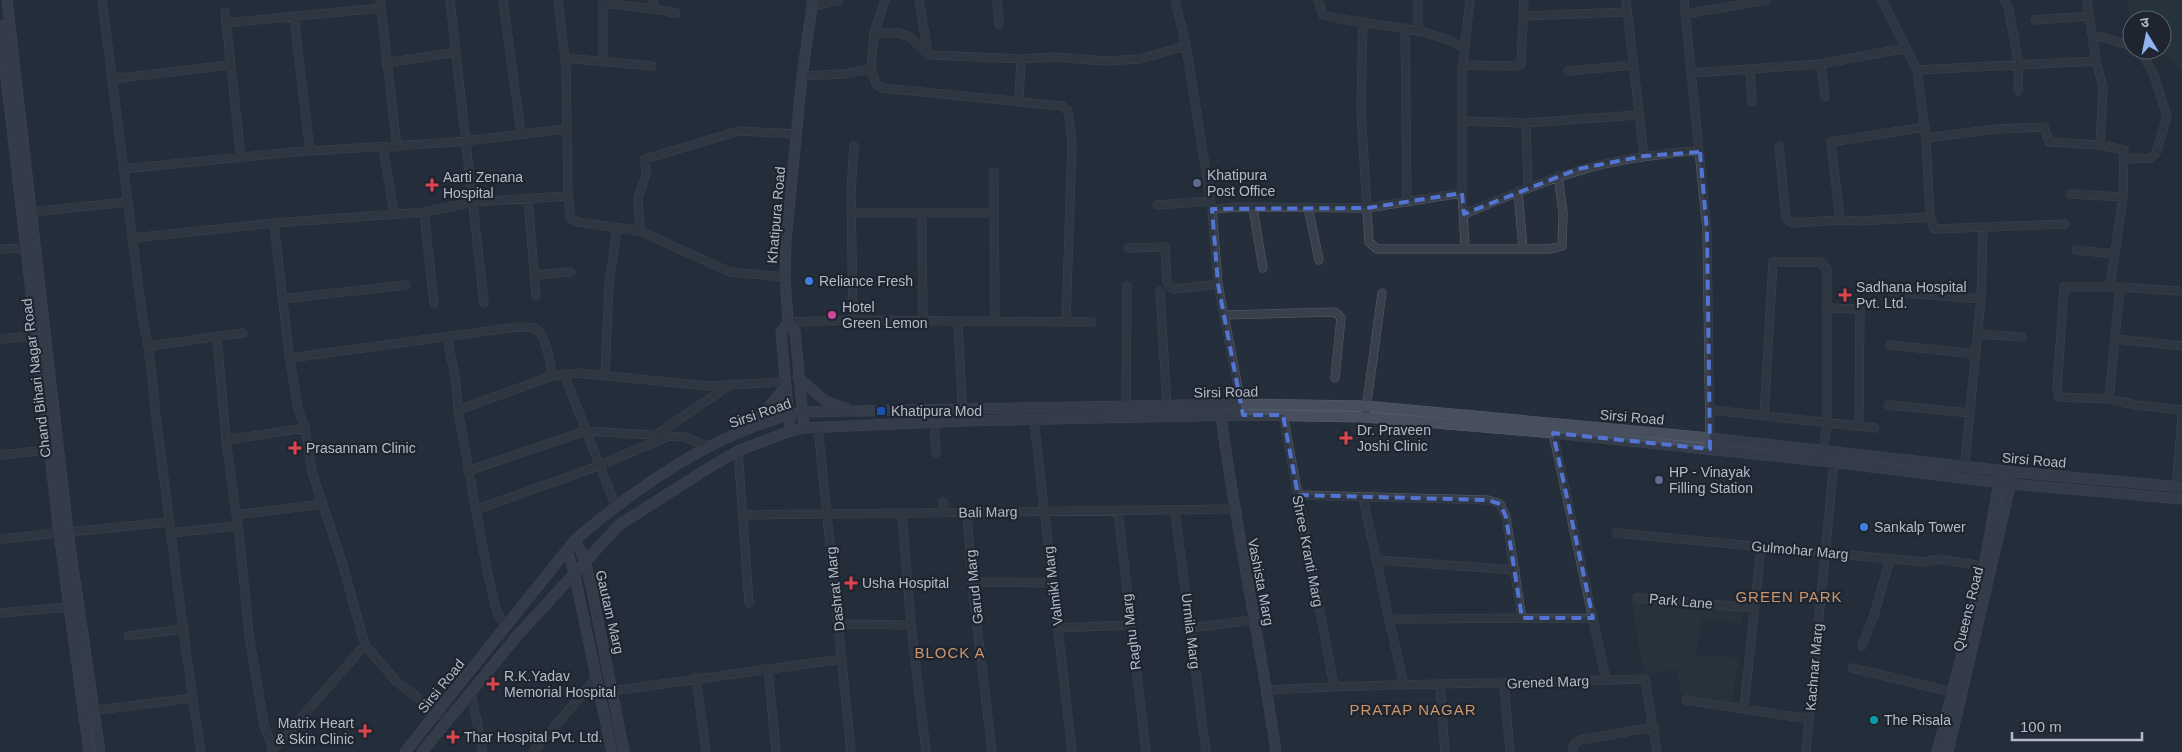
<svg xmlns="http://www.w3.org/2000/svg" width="2182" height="752" viewBox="0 0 2182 752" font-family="Helvetica,'Noto Sans Devanagari',sans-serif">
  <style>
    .green { fill: #283b3d }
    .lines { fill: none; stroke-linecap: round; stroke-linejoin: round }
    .street-casing { stroke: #575e69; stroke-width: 9 }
    .secondary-casing { stroke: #575e69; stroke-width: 11 }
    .street { stroke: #39404b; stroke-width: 8 }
    .secondary { stroke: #474f5e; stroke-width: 10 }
    .marked { fill: none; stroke: #5274d2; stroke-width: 4; stroke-dasharray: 10 6; stroke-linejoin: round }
    .service-dot { fill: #5c6f8a; stroke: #1e2530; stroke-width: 2 }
    .health-dot { fill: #e0444e; stroke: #1e2530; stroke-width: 2 }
    .shop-dot { fill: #3f7fe0; stroke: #1e2530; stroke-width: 2 }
    .hotel-dot { fill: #d1479c; stroke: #1e2530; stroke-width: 2 }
    .transit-dot { fill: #1a4fb4; stroke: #1e2530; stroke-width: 2 }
    .culture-dot { fill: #0f9aa8; stroke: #1e2530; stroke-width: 2 }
    .labels { text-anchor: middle; stroke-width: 4.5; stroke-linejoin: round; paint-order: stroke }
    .poi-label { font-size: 14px; fill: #b5bbc6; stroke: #1e2530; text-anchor: start }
    .street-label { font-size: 14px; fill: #b5bbc6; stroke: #1e2530 }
    .neighbourhood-label { font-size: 15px; letter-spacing: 1px; fill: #cb966b; stroke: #1e2530 }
  </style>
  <rect width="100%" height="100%" fill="#252e3b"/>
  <path class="green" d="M2127 0H2182V70L2158 50H2162V20H2132V27Z
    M1631 599 1743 610 1741 623 1702 620 1696 655 1739 658 1732 702 1682 694 1676 669 1644 674Z"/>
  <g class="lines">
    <defs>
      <path id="street" d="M102 0 143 321C153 360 153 401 159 441 173 544 184 649 201 752
        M380 0 397 147
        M450 0 484 303
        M503 0 521 133
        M558 0 566 66 568 196
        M603 0V62
        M919 0 928 53
        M997 0 999 24
        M1175 0 1186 46 1212 209 1218 284 1242 408
        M1318 0 1323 15C1370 27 1419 24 1463 47
        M1626 0 1644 156
        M1684 0 1707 231 1710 449
        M1882 0 1917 70 1926 138 1930 217 1934 229 2065 224
        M2004 0 2008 7 2019 64 2018 91
        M2087 0 2096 61 2103 87 2100 145 2124 150 2123 197 2110 287
        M603 3 653 9V0
        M812 6 839 0
        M653 9 676 13
        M225 12 241 158
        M1685 14 1767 0
        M1523 16 1627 12
        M294 17 310 151
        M2035 20 2089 16
        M1363 22 1361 110 1369 242 1377 249H1549L1562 246 1563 213 1558 176
        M226 23 381 8
        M1405 28 1407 202
        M1418 31V0
        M874 33H898L910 37 929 55 1021 59 1055 57 1105 61 1139 59 1186 46
        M2094 35 2132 46
        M564 58 652 66
        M386 63 456 52
        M1821 64 1825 97
        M1462 65 1516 66 1521 64 1524 0
        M871 69 874 33 885 0
        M1750 69 1752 102
        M1917 70 2096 61
        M1568 71 1634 65
        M1693 73 1821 64 1906 48
        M802 76 844 74 871 69 876 84 882 88 1062 106 1068 111 1072 142 1066 322
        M111 79 230 65
        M1019 101 1021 59
        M1463 121 1526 123 1638 115
        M1526 123 1528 188
        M1925 127 1831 142 1840 220 1861 221 1930 217
        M1926 138 1997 129 2044 127 2049 142 2100 145
        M1779 146 1786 218 1792 223 1840 220
        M383 148 394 213
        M2124 159 2150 158 2156 153 2167 117 2154 75 2144 57 2136 50
        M123 169 293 152 456 142 566 129
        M994 172 995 321
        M1518 191 1523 248
        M2070 194 2123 197
        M528 198 536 296
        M1157 205 1211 201
        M1308 207 1319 260
        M1253 208 1263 268
        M1212 209 1240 207 1367 208 1462 193
        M31 212 127 202
        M424 212 434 303
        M851 213H994
        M922 213 923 321
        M1464 214C1525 189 1584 163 1650 156 1667 154 1683 150 1700 152
        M274 223 289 354 298 409 305 428 312 472 342 562 365 645 397 682 447 720
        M640 231 638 199 646 174 645 159 739 131 797 134
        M132 238 274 223 424 212 474 202 568 196 571 219 579 222 640 231 730 272 785 277
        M1465 247 1462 193V71L1470 0
        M1128 248 1165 247 1167 282 1170 287 1175 289 1218 284
        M0 249 25 248
        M2076 250 2115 254
        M535 275 571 272
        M1160 291 1167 407
        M2178 291 2120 287H2064L2057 389 2059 397 2109 399 2136 405 2182 410
        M1892 292 1981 299
        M282 299 406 285
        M1826 308 1859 309
        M1224 315 1335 312 1341 318 1335 378
        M853 320 851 191 854 146
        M958 321 963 421
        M788 322 853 320 1092 322
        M1978 334 2022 337
        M217 337 226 440 240 542 249 635 264 725 273 749
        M447 337 456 383 458 410 487 571 497 612 506 627
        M0 339 35 336
        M2116 339 2182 346
        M1890 345 1976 354
        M149 346 243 333
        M290 358 517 327C522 327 529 327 534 328 546 332 551 365 552 376
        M564 374 616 507
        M605 375 609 285 617 228
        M2109 399 2120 287
        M1888 405 1970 413
        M1126 408 1127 286
        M458 410 552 376 578 373 708 386 785 382
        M1711 410 1875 428
        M1283 415 1334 686
        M1764 416 1773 262H1820L1827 269V423L1823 455
        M1365 417 1382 293
        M1034 420 1072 752
        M934 422 936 453
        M1859 426 1860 304
        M818 427 851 752
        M656 435 731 384
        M226 440 305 428
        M738 451 749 603
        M0 455 48 450
        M468 471 585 431 685 437 709 447
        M1964 471 1981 299 1983 227
        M2176 492 2182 415
        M1298 495 1488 500 1500 504 1506 517 1522 618
        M1363 497 1389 619 1593 618
        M943 502 944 513
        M475 510 593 468 667 437
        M1118 511 1146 752
        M1175 511 1206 752
        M967 512 972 582 992 752
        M902 514 911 625 926 752
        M236 515 321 504
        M742 515 1233 509
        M171 533 237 526
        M1616 533 1924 562 1939 559 1983 566
        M0 539 169 522
        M1377 560 1515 570
        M972 582 1053 583
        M1637 598 1755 608
        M0 613 70 607
        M1389 619 1404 685
        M839 624 911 625
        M1058 628 1129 625
        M1191 628 1254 620
        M128 636 184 629
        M1862 646 1874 615 1890 559
        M768 668 776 752
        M1852 668 1952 692
        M696 677 706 752
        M1606 680 1645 679 1657 752
        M1504 684 1510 752
        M1440 685 1445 752
        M1267 690C1380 683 1493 684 1606 680L1553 433
        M612 691 842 659
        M471 692 483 752
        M1686 700 1809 719
        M1744 708 1761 547
        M90 711 192 698
        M271 752 365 645
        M533 752 597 677
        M1572 752 1574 744 1580 740 1654 727
        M1806 752 1834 462"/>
      <path id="secondary" d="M7 0 68 532 100 752
        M0 25 59 533 89 752
        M788 322 795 331 804 428
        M798 377 824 400 847 409
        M1221 416C1236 529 1260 640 1276 752
        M749 429 786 387
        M790 431 781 332 788 322 785 277 786 241 802 76 813 0
        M575 540 585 560 592 590 624 752
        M567 551 574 572 612 752
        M405 752 575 540C639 485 719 430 802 412L1241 404 1366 406 1710 438 2014 472 2182 487
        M422 752 517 636 619 525 710 467 738 451 790 431 804 428 963 421 1243 415 1365 417 1553 433 1822 461 2011 484 2182 499
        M1937 752 1985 562 2000 476
        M1948 752 2012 478"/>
    </defs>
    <use href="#street" class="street-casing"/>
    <use href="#secondary" class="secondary-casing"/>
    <use href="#street" class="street"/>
    <use href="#secondary" class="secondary"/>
  </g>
  <path d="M0 0H2182V752H0ZM1700 152 1707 231 1710 449 1553 433 1593 618H1522L1506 517 1500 504 1488 500 1298 495 1283 415H1243L1218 284 1212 209 1367 208 1462 193 1464 214 1578 169 1644 156Z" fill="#252e3b" fill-opacity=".55" fill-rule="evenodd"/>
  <path class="marked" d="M1700 152 1707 231 1710 449 1553 433 1593 618H1522L1506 517 1500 504 1488 500 1298 495 1283 415H1243L1218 284 1212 209 1367 208 1462 193 1464 214 1578 169 1644 156Z"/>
  <g class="service-dot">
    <circle cx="1197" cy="183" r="5"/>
    <circle cx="1659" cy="480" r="5"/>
  </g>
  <g class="health-dot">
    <path d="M429.5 177.5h5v5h5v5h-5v5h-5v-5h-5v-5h5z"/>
    <path d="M1842.5 287.5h5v5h5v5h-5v5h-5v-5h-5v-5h5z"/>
    <path d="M1343.5 430.5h5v5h5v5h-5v5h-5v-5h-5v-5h5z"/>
    <path d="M292.5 440.5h5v5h5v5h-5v5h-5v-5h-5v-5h5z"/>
    <path d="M848.5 575.5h5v5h5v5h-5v5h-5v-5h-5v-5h5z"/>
    <path d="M490.5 676.5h5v5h5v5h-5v5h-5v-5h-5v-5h5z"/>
    <path d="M362.5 723.5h5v5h5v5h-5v5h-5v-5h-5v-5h5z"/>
    <path d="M450.5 729.5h5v5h5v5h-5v5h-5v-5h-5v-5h5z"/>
  </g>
  <g class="shop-dot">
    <circle cx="809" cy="281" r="5"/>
    <circle cx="1864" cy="527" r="5"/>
  </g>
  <circle class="hotel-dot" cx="832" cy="315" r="5"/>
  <rect class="transit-dot" x="876" y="406" width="10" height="10" rx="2.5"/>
  <circle class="culture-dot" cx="1874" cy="720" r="5"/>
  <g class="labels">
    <g class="poi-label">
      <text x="1207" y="180">Khatipura<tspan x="1207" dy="16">Post Office</tspan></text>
      <text x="443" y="182">Aarti Zenana<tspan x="443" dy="16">Hospital</tspan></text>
      <text x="819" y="286">Reliance Fresh</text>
      <text x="1856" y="292">Sadhana Hospital<tspan x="1856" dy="16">Pvt. Ltd.</tspan></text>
      <text x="842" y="312">Hotel<tspan x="842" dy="16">Green Lemon</tspan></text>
      <text x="891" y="416">Khatipura Mod</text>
      <text x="1357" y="435">Dr. Praveen<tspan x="1357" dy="16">Joshi Clinic</tspan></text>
      <text x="306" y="453">Prasannam Clinic</text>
      <text x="1669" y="477">HP - Vinayak<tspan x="1669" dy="16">Filling Station</tspan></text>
      <text x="1874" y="532">Sankalp Tower</text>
      <text x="862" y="588">Usha Hospital</text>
      <text x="504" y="681">R.K.Yadav<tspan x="504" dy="16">Memorial Hospital</tspan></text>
      <text x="1884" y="725">The Risala</text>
      <text x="354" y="728" text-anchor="end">Matrix Heart<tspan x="354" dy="16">&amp; Skin Clinic</tspan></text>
      <text x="464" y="742">Thar Hospital Pvt. Ltd.</text>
    </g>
    <g class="street-label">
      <text transform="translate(776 215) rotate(-85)" y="5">Khatipura Road</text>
      <text transform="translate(36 378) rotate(-97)" y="5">Chand Bihari Nagar Road</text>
      <text transform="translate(1226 392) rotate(-1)" y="5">Sirsi Road</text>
      <text transform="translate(760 413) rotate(-19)" y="5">Sirsi Road</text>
      <text transform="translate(1632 417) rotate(5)" y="5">Sirsi Road</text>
      <text transform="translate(2034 460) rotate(5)" y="5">Sirsi Road</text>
      <text transform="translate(988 512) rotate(-1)" y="5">Bali Marg</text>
      <text transform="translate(1800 550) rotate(5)" y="5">Gulmohar Marg</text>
      <text transform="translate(1308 551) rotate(79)" y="5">Shree Kranti Marg</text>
      <text transform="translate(1261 582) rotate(79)" y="5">Vashista Marg</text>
      <text transform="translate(1053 586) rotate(-97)" y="5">Valmiki Marg</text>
      <text transform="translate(974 587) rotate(-96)" y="5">Garud Marg</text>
      <text transform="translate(835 589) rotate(-96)" y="5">Dashrat Marg</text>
      <text transform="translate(1681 601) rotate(5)" y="5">Park Lane</text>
      <text transform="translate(1968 609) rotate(-76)" y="5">Queens Road</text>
      <text transform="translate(610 612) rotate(77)" y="5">Gautam Marg</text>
      <text transform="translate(1191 631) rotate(83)" y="5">Urmila Marg</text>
      <text transform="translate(1131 632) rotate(-97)" y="5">Raghu Marg</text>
      <text transform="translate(1814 667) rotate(-85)" y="5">Kachnar Marg</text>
      <text transform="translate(1548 682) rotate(-2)" y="5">Grened Marg</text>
      <text transform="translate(441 686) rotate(-51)" y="5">Sirsi Road</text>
    </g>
    <g class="neighbourhood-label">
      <text x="1789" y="602">GREEN PARK</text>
      <text x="950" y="658">BLOCK A</text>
      <text x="1413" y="715">PRATAP NAGAR</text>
    </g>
  </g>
  <g transform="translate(2147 35) rotate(350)"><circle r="24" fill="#1e2530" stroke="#5a616c"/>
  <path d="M0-4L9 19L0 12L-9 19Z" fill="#91b4ef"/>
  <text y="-8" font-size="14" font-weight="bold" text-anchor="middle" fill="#b5bbc6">उ</text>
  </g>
  <path d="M2012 732v8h130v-8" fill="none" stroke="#b5bbc6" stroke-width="2.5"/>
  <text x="2020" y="732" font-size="15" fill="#b5bbc6" stroke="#1e2530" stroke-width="4" paint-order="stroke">100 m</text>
</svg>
